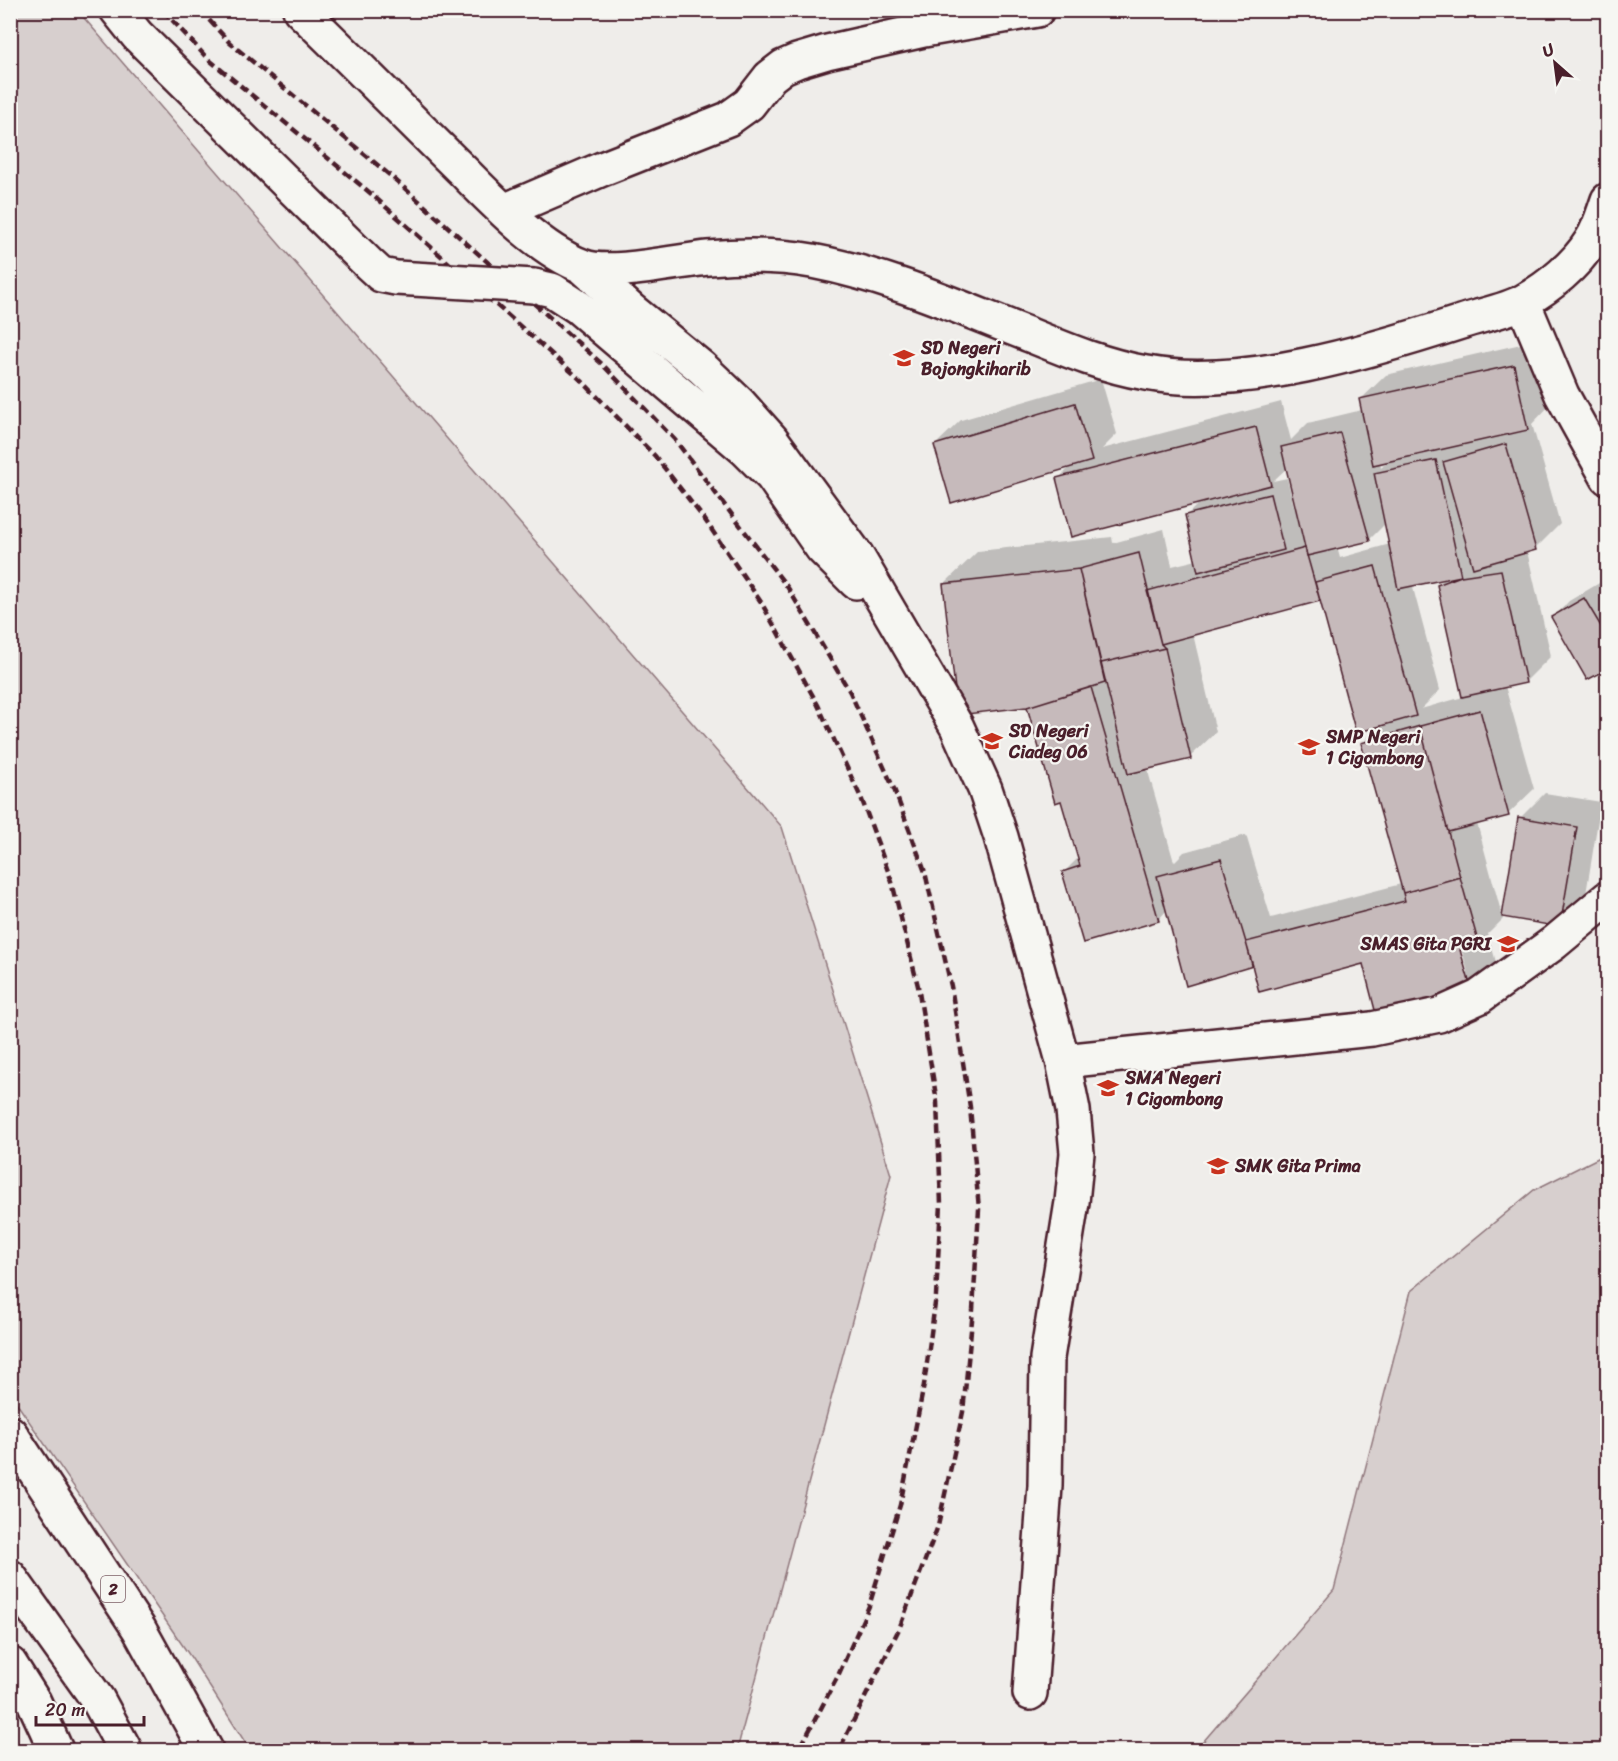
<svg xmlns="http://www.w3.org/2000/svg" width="1618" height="1761" viewBox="0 0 1618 1761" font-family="Sriracha,sans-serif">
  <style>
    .green { fill: #d7cfce; stroke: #90777c; stroke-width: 1.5 }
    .shadow { fill: #0003; fill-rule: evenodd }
    .building { fill: #c6babb; stroke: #4a1f2b; stroke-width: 1.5 }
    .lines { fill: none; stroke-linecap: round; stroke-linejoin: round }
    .street-casing { stroke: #4a1f2b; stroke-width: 38 }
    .highway-casing { stroke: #4a1f2b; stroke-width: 38 }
    .street { stroke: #f6f6f2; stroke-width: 33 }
    .highway { stroke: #f6f6f2; stroke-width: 33 }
    .rail { stroke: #4a1f2b; stroke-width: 4.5; stroke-dasharray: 9 4.5; stroke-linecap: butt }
    .street-bridge-casing { stroke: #4a1f2b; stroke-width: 38; stroke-linecap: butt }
    .street-bridge { stroke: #f6f6f2; stroke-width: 33 }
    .labels { text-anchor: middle; stroke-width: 4.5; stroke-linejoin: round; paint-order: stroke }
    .shield { fill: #f6f6f2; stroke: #7e6067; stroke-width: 1.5 }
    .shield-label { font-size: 16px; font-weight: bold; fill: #4a1f2b }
    .poi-label { font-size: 18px; font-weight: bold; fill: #4a1f2b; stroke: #f6f6f2; text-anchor: start }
  </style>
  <rect width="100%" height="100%" fill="#efedea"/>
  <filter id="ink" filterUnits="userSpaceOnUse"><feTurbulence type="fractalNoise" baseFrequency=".0167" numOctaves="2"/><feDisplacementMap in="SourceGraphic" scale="12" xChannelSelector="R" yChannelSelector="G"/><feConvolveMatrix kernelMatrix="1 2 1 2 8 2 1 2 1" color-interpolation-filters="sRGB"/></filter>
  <g filter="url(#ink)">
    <path class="green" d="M10 11H78L782 827 891 1175 737 1750H250L192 1659 11 1395Z
      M1607 1151V1750H1196L1334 1590 1411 1291 1534 1190 1600 1157Z"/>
    <path class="shadow" d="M1539 340 1552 403 1532 424 1560 524 1535 549 1527 551 1551 656 1526 681 1505 686 1534 789 1508 814 1477 823 1503 919 1488 934 1496 962 1470 987 1364 962 1254 965 1167 910 1158 920 1064 872 1079 857 1062 799 1028 705 944 584 978 551 1112 537 1113 543 1164 529 1172 566 1197 560 1186 516 1199 503 1058 479 1072 465 935 445 961 420 1101 379 1117 434 1102 449 1281 402 1291 440 1308 423 1362 410 1360 400 1386 375ZM1390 459 1381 468 1380 462ZM1288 467 1297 506 1294 507 1287 478 1273 481ZM1386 523 1390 544 1340 558 1337 547 1369 540ZM1446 577 1438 585 1463 697 1421 709 1440 690 1412 584ZM1322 600 1381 724 1363 743 1401 884 1271 918 1246 835 1184 852 1174 862 1147 768 1190 757 1216 732 1193 634ZM1460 943 1468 972H1465L1457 944Z
      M1601 582 1608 593V667L1553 618 1569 601Z
      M1545 793 1601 802 1585 900 1560 926 1520 818Z"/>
    <path class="building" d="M1514 365 1528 430 1373 465 1359 399Z
      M1075 403 1092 461 951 503 934 445Z
      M1256 427 1271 485 1071 537 1056 478Z
      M1340 433 1370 541 1307 556 1281 447Z
      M1506 444 1536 550 1473 568 1443 462Z
      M1436 460 1461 576 1398 589 1374 473Z
      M1270 494 1284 550 1198 572 1185 515Z
      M1305 548 1320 601 1161 644 1147 591Z
      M1139 553 1161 644 1165 648 1101 663 1079 569Z
      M1375 566 1416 716 1356 733 1315 582Z
      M1079 569 1105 683 1027 707 958 715 943 584Z
      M1501 570 1526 683 1462 697 1437 585 1461 576Z
      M1584 598 1608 638V669L1587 680 1551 617Z
      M1165 648 1191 759 1128 774 1101 663Z
      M1091 687 1159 921 1083 943 1062 872 1080 866 1061 801 1055 803 1027 707Z
      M1480 710 1509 816 1448 832 1420 726Z
      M1420 726 1460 877 1403 893 1361 743Z
      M1518 817 1577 827 1560 927 1502 917Z
      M1221 859 1253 966 1186 986 1157 876Z
      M1460 877 1479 945 1460 950 1471 988 1376 1014 1363 964 1259 992 1246 942 1405 901 1403 893Z"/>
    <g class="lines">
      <defs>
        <path id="street" d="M117 10 137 35 369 264 381 275 396 278
          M300 10C354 62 407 116 460 168 493 201 538 249 582 266 607 277 678 261 708 258 742 255 779 255 812 261 886 275 956 306 1025 333 1064 349 1104 366 1146 373 1240 391 1371 351 1461 322 1481 315 1506 311 1524 301 1549 287 1576 265 1591 241 1599 229 1603 214 1608 200
          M504 211 602 169 728 119 749 104 770 77 783 67 797 61 827 52 924 30 1037 10
          M584 268 631 310 702 368 739 403 772 440 857 556 957 727 985 789 1001 837 1063 1061 1073 1110 1077 1153 1072 1202 1047 1358 1045 1486 1030 1693
          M534 286 552 290 578 307 746 450 772 476 822 548 856 582
          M1523 302 1562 395 1608 478
          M1063 1061 1372 1029 1439 1015 1479 997 1554 943 1608 898"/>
        <path id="highway" d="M10 1433 139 1629 206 1750
          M10 1577 98 1700 125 1750
          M10 1664 34 1702 56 1750"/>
      </defs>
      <use href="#street" class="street-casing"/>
      <use href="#highway" class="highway-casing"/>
      <use href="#street" class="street"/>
      <use href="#highway" class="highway"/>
      <path class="rail" d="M163 10 207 58 369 192 583 382 655 456 705 520 761 602 818 705 862 800 892 882 918 986 937 1102 941 1204 936 1296 924 1385 900 1505 869 1606 837 1678 799 1750
        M200 10 230 43 392 177 602 364 675 440 788 588 850 692 894 789 925 872 951 986 970 1107 979 1209 973 1310 963 1412 938 1526 899 1629 839 1750"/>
      <defs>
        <path id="street-bridge" d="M396 278 534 286"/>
      </defs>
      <use href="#street-bridge" class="street-bridge-casing"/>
      <use href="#street-bridge" class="street-bridge"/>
    </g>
  </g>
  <defs>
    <symbol id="school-bare" viewBox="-9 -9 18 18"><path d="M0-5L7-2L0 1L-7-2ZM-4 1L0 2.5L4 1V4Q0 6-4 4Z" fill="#c8321e" stroke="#f6f6f2" stroke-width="2.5" paint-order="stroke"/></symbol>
  </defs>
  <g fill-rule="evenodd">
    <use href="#school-bare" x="889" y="343" width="30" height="30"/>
    <use href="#school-bare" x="977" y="726" width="30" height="30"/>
    <use href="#school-bare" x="1294" y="732" width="30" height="30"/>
    <use href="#school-bare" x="1493" y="929" width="30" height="30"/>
    <use href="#school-bare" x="1093" y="1073" width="30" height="30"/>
    <use href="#school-bare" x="1203" y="1151" width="30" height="30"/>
  </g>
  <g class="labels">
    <rect class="shield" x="101" y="1576" width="24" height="26" rx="4.5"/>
    <g class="shield-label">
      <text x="113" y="1595">2</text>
    </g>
    <g class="poi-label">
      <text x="921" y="354">SD Negeri<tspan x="921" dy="21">Bojongkiharib</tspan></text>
      <text x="1009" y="737">SD Negeri<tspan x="1009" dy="21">Ciadeg 06</tspan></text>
      <text x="1326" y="743">SMP Negeri<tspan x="1326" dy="21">1 Cigombong</tspan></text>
      <text x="1491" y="950" text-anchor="end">SMAS Gita PGRI</text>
      <text x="1125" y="1084">SMA Negeri<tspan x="1125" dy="21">1 Cigombong</tspan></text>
      <text x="1235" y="1172">SMK Gita Prima</text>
    </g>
  </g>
  <rect width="1618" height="1761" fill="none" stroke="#f6f6f2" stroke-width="36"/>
  <rect x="18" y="18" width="1582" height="1725" fill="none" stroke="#4a1f2b" stroke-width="2" filter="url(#ink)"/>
  <g transform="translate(1555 63) rotate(332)" stroke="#f6f6f2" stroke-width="4.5" paint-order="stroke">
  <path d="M0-4.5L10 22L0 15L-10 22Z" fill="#4a1f2b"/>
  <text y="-9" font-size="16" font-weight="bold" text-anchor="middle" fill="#4a1f2b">U</text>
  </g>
  <path d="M36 1716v9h108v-9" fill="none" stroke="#4a1f2b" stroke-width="3"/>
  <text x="45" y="1716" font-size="18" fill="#4a1f2b" stroke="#f6f6f2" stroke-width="4.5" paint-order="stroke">20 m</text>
</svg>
